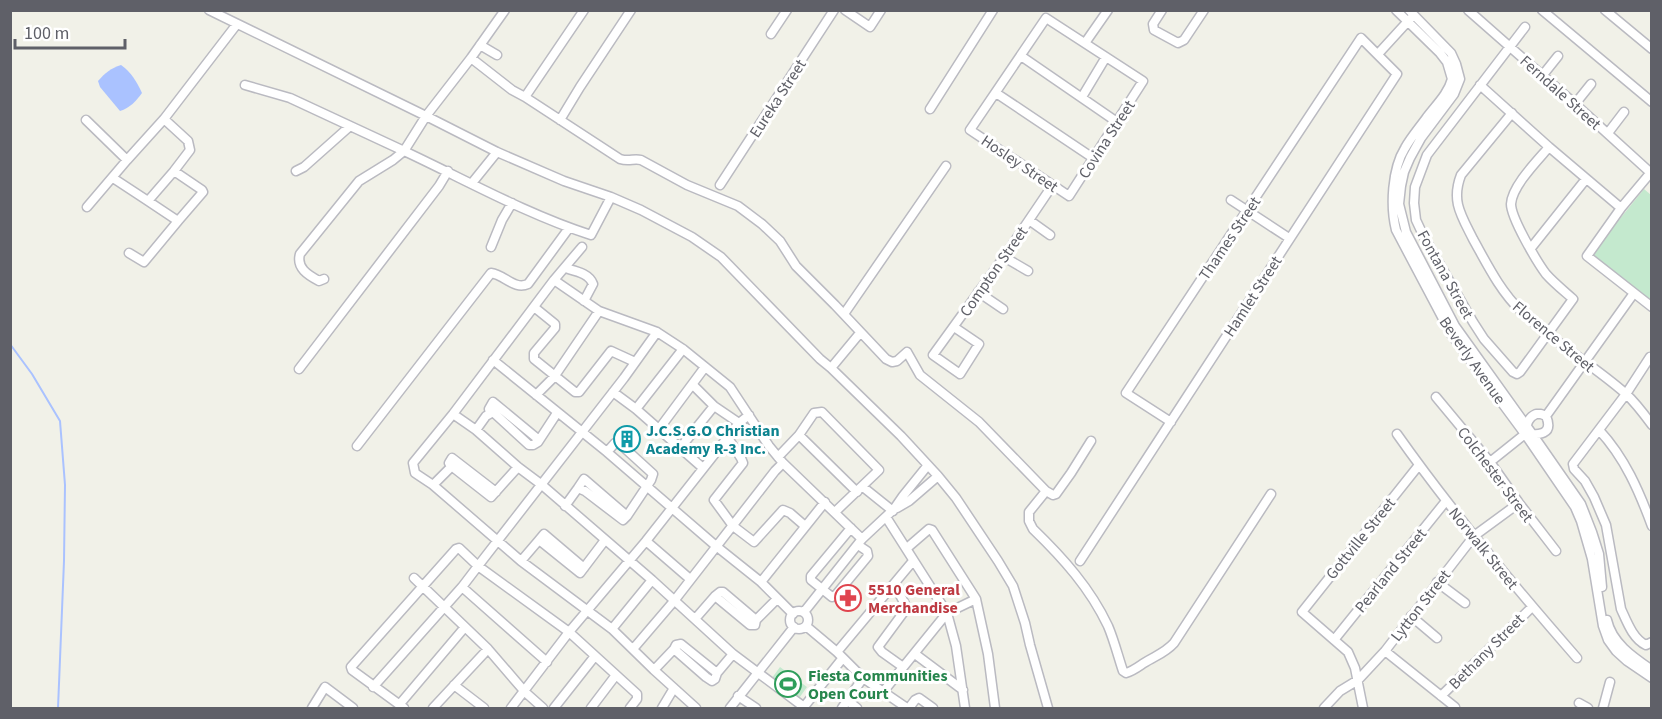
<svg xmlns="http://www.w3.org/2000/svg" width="1662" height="719" viewBox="0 0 1662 719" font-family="'Source Sans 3',sans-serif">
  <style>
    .green { fill: #c4e9ce }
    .water { fill: #aac2ff }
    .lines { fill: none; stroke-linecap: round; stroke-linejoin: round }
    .stream { stroke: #aac2ff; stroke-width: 2 }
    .minor-casing { stroke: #babac1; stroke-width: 11 }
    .minor { stroke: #fff; stroke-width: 8 }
    .labels { text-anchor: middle; stroke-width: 6; stroke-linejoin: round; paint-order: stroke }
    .street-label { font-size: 16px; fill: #5f6068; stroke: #fff }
    .culture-label { font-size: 16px; font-weight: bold; fill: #0d838f; stroke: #fff; text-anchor: start }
    .health-label { font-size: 16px; font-weight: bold; fill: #be3a42; stroke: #fff; text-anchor: start }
    .leisure-label { font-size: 16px; font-weight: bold; fill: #27864d; stroke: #fff; text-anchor: start }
  </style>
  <rect width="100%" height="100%" fill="#f1f1e8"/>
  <path class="green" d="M1644 189 1651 195V306L1589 257Z
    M780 667 807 687 797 701 769 682Z"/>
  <path class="water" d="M121 65C131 72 137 82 142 93 136 101 130 108 120 111L100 87 98 81C105 73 111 68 121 65Z"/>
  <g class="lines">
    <path class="stream" d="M10 344 32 374 60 421 65 485 64 561 58 708"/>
    <defs>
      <path id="minor" d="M209 10 426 116 497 152 564 181 611 197 641 210 692 237 721 257 820 359 831 368 901 436 938 476 956 498 998 561 1013 586 1025 623 1030 645 1048 708
        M505 10 471 58 426 116 404 151C466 180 526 214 591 235L611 197
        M845 10 870 27 881 10
        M1162 10 1153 24 1154 30 1178 43 1184 40 1204 10
        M1396 10 1440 53 1447 62 1452 79C1448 94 1436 105 1427 117 1420 127 1411 137 1405 148 1392 169 1390 206 1396 230L1451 334 1525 434 1575 507 1581 521 1592 559 1603 626 1608 640 1616 651 1627 661 1652 678
        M1409 10 1451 53 1456 64 1460 79 1454 94 1421 138 1410 158 1404 172 1401 186 1399 204 1406 232 1455 326 1533 435 1581 504 1592 532 1599 554 1602 587
        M1468 10 1575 104 1652 174
        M1542 10 1652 102
        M1605 10 1652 49
        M1046 18 1143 81 1069 196 970 130Z
        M1525 27 1427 155 1415 187 1414 203 1416 220 1424 237 1473 322 1484 339 1513 372 1517 374 1520 372 1573 299C1564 291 1554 283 1546 274 1537 262 1511 218 1511 204 1512 186 1538 160 1549 147
        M771 34 787 10
        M1085 43 1108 10
        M480 45 497 55
        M1378 54 1410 19
        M1021 56 1117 122
        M471 58 512 90 525 97 620 159C630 162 633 158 641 160L687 185 738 206 762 224 780 241 796 266 835 305 886 359 892 362 897 361 907 352 920 375 979 422 1046 491 1053 495 1056 494 1071 473 1091 441
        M1542 76 1558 56
        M245 85 290 98 404 151 393 160 359 181 300 254C296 268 308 275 319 281L324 279
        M1480 85 1549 147 1621 208
        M996 93 1093 158
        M525 97 584 10
        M1082 97 1106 57
        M1575 104 1591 84
        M930 109 993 10
        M1512 113 1461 175C1451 201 1461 215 1473 239 1487 264 1500 291 1521 311 1553 342 1592 364 1625 393 1636 403 1644 414 1652 425
        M86 120 127 160
        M560 120 580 87 631 10
        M1608 133 1624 112
        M174 171 202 190 203 192 178 221
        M296 171 304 167 349 127
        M1652 171 1621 208 1587 256 1652 307
        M113 178 148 201 174 171 190 150 188 141 164 119
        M472 183 497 152
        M720 185 834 10
        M1231 200 1289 238
        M87 207 127 160 164 119 237 24
        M1029 220 1050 235
        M491 247 502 220 512 203
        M582 247 554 280 453 414 413 463 415 473 433 485 521 561 612 629 654 670 696 708
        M1531 248 1586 179
        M129 253 144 262 178 221 148 201
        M1004 257 1028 271
        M565 268C575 271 589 273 593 284L584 301
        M554 280 599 311 657 332 683 349 730 387 769 446 783 463 862 539
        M978 292 1003 309
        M534 307 555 324V328L534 353V359L575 392H579L611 351 635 362
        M844 314 946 166
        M954 327 979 344 960 374 933 355 1004 257 1052 186
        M1652 359 1650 357 1626 394 1573 464 1574 469 1585 481 1594 497 1606 525 1621 609C1627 622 1633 639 1646 645L1652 642
        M493 360 607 452 716 546 761 582 793 614
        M831 368 860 333
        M299 369 439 186 448 171
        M693 385 714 406 739 423
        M613 392 636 409 703 468
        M536 395 554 377 599 311
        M1436 397 1490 462 1519 503 1556 551
        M636 409 683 349
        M490 413 489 409 493 402 539 440
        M453 414 476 430 518 467 542 485 652 580 733 654 804 707
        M1536 414H1541L1546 416C1554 435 1539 435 1525 434 1527 425 1527 418 1536 414Z
        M1546 416 1634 293
        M659 429 705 367
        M476 430 486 416 493 412 529 445H533L538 442 557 413
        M1599 430C1625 458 1639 491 1652 526
        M1397 434C1452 512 1514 586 1577 658
        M799 435 857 492
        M728 438 741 458 743 463 714 500 733 526 754 542 783 510 790 513 805 526
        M357 446 491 273C505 275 514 290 528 284L569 228
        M681 447 714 406
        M778 457 799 435 814 413 822 412 879 470 835 512
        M1490 462 1525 434
        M451 467 449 463 452 458 496 492
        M433 485 451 467 454 468 491 497 518 467
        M863 487 893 511
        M578 488 584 479 627 516
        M1046 491 1029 512V521L1033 529C1063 558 1090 588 1108 626 1114 640 1118 656 1123 671L1126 673C1133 671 1138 667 1144 663 1155 656 1165 653 1174 643L1271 494
        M565 506 578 488 585 491 623 520 627 516 651 480 653 474 619 443H615L607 452
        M897 508 909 501 938 476
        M886 517 947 613 956 646 965 708
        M851 528 811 576V580L832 597 835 596 868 556 867 551 858 545
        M539 540 544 534 584 568
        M646 541 690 579
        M907 548 929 529 932 530 976 599 988 654 995 708
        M521 561 539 540 580 573 605 540
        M1080 561C1186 399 1290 236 1397 74L1361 38 1126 393 1171 422
        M414 578 488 649 525 692 543 708
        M761 582 825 502
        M1437 582 1465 603
        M894 584 906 606V609L878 647 882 652 903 667
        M462 587 478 566 569 632 637 694V699L630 708
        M720 592H723L756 620 755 625H750L715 596Z
        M790 620a9 9 0 1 1 18 0a9 9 0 1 1-18 0Z
        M804 612 862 539 894 509 903 496 928 465
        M1411 616 1437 638
        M695 619 715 596
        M756 620 777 599
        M1607 620C1612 643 1633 657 1652 670
        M806 626 837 652 863 678 907 708
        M612 629 652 580
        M1334 640 1446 501
        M681 644 717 673 715 679 712 681 706 677 674 649 676 645Z
        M633 649 674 601 775 471 783 463
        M1385 651 1455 707
        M837 652 913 561
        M915 654 963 690
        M654 670 674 649
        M717 673 733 654
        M454 685 484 708
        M373 687 462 587 547 662
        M883 692 947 613 976 599
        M738 696 756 708
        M1441 696 1532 607
        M848 701 857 708
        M1579 703 1588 708
        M399 705 465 627
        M312 708 325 687 353 708
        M404 708 352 670 351 667 456 549 459 548 478 566 624 378 657 332
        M433 708 488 649
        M511 708 569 632 646 541 739 423 749 415
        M554 708 595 656
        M591 708 616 675
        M662 708 674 688
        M730 708 794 627
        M803 708 842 659
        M842 708 863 678
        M909 708 915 700 919 698 933 708
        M1324 708 1340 691 1358 680 1385 651 1474 536 1519 503
        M1363 708 1355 668 1348 652 1302 612 1419 465
        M1603 708 1610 682"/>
    </defs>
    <use href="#minor" class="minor-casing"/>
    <use href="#minor" class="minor"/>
  </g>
  <defs>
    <symbol id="building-ring" viewBox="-11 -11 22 22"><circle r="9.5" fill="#fff" stroke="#0f9aa8" stroke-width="1.5"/><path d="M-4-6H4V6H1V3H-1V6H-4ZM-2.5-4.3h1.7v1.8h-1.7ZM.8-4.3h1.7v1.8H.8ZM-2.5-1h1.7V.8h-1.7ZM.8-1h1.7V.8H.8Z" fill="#0f9aa8"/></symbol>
    <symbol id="pharmacy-ring" viewBox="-11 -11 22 22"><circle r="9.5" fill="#fff" stroke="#e0444e" stroke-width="1.5"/><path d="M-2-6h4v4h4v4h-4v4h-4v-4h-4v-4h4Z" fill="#e0444e"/></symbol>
    <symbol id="stadium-ring" viewBox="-11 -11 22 22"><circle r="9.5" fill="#fff" stroke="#2e9e5b" stroke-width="1.5"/><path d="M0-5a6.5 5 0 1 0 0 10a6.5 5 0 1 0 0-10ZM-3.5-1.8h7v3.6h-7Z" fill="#2e9e5b"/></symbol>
  </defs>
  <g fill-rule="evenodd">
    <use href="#building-ring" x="612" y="424" width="30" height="30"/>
    <use href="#pharmacy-ring" x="833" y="583" width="30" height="30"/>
    <use href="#stadium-ring" x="773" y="669" width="30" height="30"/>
  </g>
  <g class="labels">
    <g class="street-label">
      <text transform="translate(1561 92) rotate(42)" y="6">Ferndale Street</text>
      <text transform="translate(777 98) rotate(-57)" y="6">Eureka Street</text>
      <text transform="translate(1106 139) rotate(-57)" y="6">Covina Street</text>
      <text transform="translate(1020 163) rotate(34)" y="6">Hosley Street</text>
      <text transform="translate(1229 238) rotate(-56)" y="6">Thames Street</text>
      <text transform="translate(993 271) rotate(-55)" y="6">Compton Street</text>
      <text transform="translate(1446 274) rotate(61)" y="6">Fontana Street</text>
      <text transform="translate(1252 296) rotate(-57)" y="6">Hamlet Street</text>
      <text transform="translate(1554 336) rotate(40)" y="6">Florence Street</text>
      <text transform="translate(1473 360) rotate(55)" y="6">Beverly Avenue</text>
      <text transform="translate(1496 474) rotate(53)" y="6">Colchester Street</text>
      <text transform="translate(1360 538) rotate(-51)" y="6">Gottville Street</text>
      <text transform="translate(1484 548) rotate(51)" y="6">Norwalk Street</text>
      <text transform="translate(1390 570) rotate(-51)" y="6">Pearland Street</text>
      <text transform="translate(1420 605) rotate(-52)" y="6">Lytton Street</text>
      <text transform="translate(1486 651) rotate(-45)" y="6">Bethany Street</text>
    </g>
    <g class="culture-label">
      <text x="646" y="436">J.C.S.G.O Christian<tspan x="646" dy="18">Academy R-3 Inc.</tspan></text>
    </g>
    <g class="health-label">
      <text x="868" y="595">5510 General<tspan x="868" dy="18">Merchandise</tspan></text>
    </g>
    <g class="leisure-label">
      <text x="808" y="681">Fiesta Communities<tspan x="808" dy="18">Open Court</tspan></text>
    </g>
  </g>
  <rect width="1662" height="719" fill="none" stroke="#5f6068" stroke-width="24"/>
  <path d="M15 39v9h110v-9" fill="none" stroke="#5f6068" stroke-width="3"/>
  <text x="24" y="39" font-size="18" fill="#5f6068" stroke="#ffffff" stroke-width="4.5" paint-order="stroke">100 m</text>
</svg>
